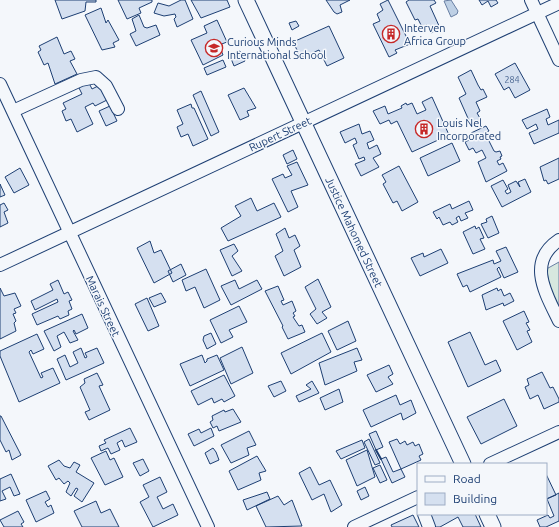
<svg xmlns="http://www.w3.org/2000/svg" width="559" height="527" viewBox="0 0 559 527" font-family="Ubuntu,sans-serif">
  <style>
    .green { fill: #d7e8df; stroke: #687fa3 }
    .water { fill: #bed0e5; stroke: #687fa3 }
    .building { fill: #d5e0f0; stroke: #1d3f73 }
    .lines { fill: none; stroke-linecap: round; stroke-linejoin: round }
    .minor-casing { stroke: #1d3f73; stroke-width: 14 }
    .major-casing { stroke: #1d3f73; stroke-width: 17 }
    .minor { stroke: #f4f7fb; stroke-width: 12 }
    .major { stroke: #f4f7fb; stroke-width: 15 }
    .wall { stroke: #1d3f73; stroke-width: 2 }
    .labels { text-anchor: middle; stroke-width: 3; stroke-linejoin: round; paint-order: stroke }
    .number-label { font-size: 9px; fill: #4b6792 }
    .poi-label { font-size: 11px; fill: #1d3f73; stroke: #f4f7fb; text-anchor: start }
    .street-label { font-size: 11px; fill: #1d3f73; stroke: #f4f7fb }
  </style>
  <rect width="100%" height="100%" fill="#f4f7fb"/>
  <path class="green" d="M559 262V311L541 272Z"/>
  <path class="water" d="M451 0 458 11 457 14 451 17 444 1Z"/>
  <path class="building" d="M55 0H96V2H86L85 11 62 19Z
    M118 0H152V2L139 8 141 13 127 19Z
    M181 0H185L193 19 177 27 174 19 176 17 175 14 164 16 154 13 158 3 169 6Z
    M191 0H227L230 7 201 18Z
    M326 0H350L340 5 342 12 337 14 334 12Z
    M388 0 410 44 395 50 397 53 389 57 373 24 380 21 377 14 383 10 380 4Z
    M409 0H434L436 3 430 6 440 28 431 33 427 25 422 27 418 19 415 20 406 2Z
    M479 0H496L498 3 491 7 488 1 482 5Z
    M101 8 106 23 108 20 119 40 113 43 115 47 102 50 85 15Z
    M139 15 144 27 147 28 156 25 160 35 136 46 130 34 136 31 132 19Z
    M217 20 227 42 219 45 223 55 203 65 191 40 207 33 204 26Z
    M296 21 299 26 292 30 289 23Z
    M329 26 344 58 327 66 319 50 301 58 293 42Z
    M57 37 64 54 71 51 75 59 70 61 77 74 55 84 48 63 44 65 38 52 41 50 39 46Z
    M240 51 245 61 234 66 230 56Z
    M223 60 226 67 207 75 204 68Z
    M515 63 530 90 515 98 509 87 504 90 495 74Z
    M471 70 478 85 481 90 483 89 487 97 476 102 480 111 477 113 481 120 471 125 459 98 466 94 458 77Z
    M88 81 92 89 100 85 107 100 95 106 93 103 85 107 93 124 77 132 71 119 66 121 62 111 66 109 63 103 82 94 78 86Z
    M244 88 256 108 247 111 249 116 240 120 228 95Z
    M201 91 219 132 211 136 193 95Z
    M432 97 449 135 412 152 397 121 391 124 389 120 380 124 373 111 385 106 388 114 402 108 401 106 406 103 407 105 412 103 417 114 426 110 422 102Z
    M191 104 192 108H194L208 139 193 146 188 134 181 137 177 127 183 124 177 110Z
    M110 106 117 121 106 126 99 111Z
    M547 109 550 117 546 119 548 125 559 120V133L534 144 529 133 538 129 536 124 527 129 522 120Z
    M359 124 362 134 370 131 374 140 367 143 369 149 377 145 381 154 373 158 379 167 361 176 355 164 365 160 364 157 359 159 353 145 357 143 355 138 345 143 340 132Z
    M486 126 489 131 486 132 489 138 488 139 494 151 496 152 500 151 502 156 500 157 501 159 497 161 499 165 503 163 507 171 486 182 478 162 486 158 482 150 476 153 473 148 469 150 465 142 473 138 471 133Z
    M452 143 460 161 428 176 420 158Z
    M293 150 297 159 287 164 283 155Z
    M559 158V179L548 184 546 180 544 181 540 167Z
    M297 162 308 185 291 191 298 207 288 212 272 179 283 174 285 178 292 175 287 166Z
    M399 166 418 202 402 211 397 201 393 203 383 184 386 182 382 175Z
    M20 168 29 185 14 193 5 177Z
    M525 179 531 192 502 207 491 186 503 180 508 189 505 191 507 194 511 192 508 185 516 181 520 187 518 182Z
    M0 184 5 195 0 197Z
    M251 198 257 211 274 203 281 217 228 241 221 228 241 216 235 206Z
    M469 201 473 210 465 213 468 218 461 221 459 216 456 218 458 222 452 225 450 222 443 225 439 217 437 219 433 212 450 204 452 209Z
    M4 203 8 210 4 212 8 223 0 227V205Z
    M492 216 499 233 488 238 481 224 487 222 486 219Z
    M475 226 476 229 479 227 484 238 480 239 485 249 473 254 463 232Z
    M285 228 289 238 295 235 300 246 294 250 301 267 284 276 275 256 283 251 276 234Z
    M150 241 154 253 161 250 172 273 154 283 137 248Z
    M234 244 238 251 232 256 242 271 232 276 220 250Z
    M506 247 518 272 504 278 499 267 497 269 501 277 470 292 467 285 463 287 457 274 493 260 494 264 501 261 496 251Z
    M441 249 448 263 420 276 411 258 423 253 424 257Z
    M181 264 186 275 173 282 168 271Z
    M206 269 220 300 204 308 195 287 186 291 182 280Z
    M318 279 331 307 322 312 327 318 317 324 310 314 316 309 305 287Z
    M58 280 64 294 68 292 72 300 69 301 72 309 68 311 69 315 60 319 58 316 37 325 32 314 58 302 57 299 35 310 31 301 53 290 50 284Z
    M235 280 239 289 257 280 262 289 231 305 221 286Z
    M278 286 284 300 281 301 283 305 292 301 296 311 293 313 295 316 293 317 299 326 302 325 305 332 288 339 282 327 283 326 265 291Z
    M0 288 4 296 15 293 21 306 14 309 16 313 13 314 16 321 14 323 16 331 0 339Z
    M497 288 498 291 501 289 504 296 510 293 514 301 504 306 503 303 486 310 482 295Z
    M161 293 166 302 154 307 149 298Z
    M147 298 159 326 148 331 135 304Z
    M239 306 247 322 229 330 233 337 221 343 210 320Z
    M524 311 529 322 526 323 530 330 527 331 532 342 517 350 503 321Z
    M82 314 88 328 76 334 74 330 73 331 78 340 70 343 64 332 57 336 61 347 54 351 44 331Z
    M348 321 356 341 337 350 328 331Z
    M470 332 485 365 496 360 501 371 468 387 448 342Z
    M211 333 216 344 207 349 203 340 204 336Z
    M322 333 331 352 291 374 281 353Z
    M37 334 44 349 33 354 31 350 29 352 41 378 43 377 41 373 53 368 60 383 19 402 0 356V351Z
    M242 347 253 373 231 384 220 358Z
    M81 348 85 358 87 357 85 353 97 348 104 363 66 380 57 359 65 355 70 367 78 363 73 352Z
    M357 348 362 360 354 362 357 371 325 385 319 363Z
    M202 355 205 363 207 361V359L217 355 224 370 190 386 180 364Z
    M389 365 393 374 388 377 393 384 376 392 367 375Z
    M542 372 550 388 553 387 559 399V402L544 409 538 395 530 399 525 387 529 385 527 379Z
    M97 373 103 385 99 386 110 410 89 420 85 412 90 410 80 387 85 383 84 379Z
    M224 375 235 396 224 402 222 399 214 403 212 398 198 405 191 391Z
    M281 381 286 391 274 397 268 386Z
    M312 381 319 393 299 402 296 396 311 389 306 385Z
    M339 389 343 402 325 410 320 398Z
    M396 395 400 405 411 400 416 413 403 420 401 413 371 427 363 410Z
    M504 399 517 426 481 444 467 417Z
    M233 409 241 422 219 431 217 426 213 428 210 422 213 420 212 416 224 410 225 412Z
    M0 416H1L21 455 12 460 9 450 6 452 0 440Z
    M130 428 137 442 125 447 122 440 117 443 120 450 111 454 108 448 101 451 99 446 106 443 104 440Z
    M211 428 214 436 194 446 188 434 199 429 201 433Z
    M249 431 256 445 247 448 249 455 231 463 221 445Z
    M376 431 383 447 376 450 369 434Z
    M369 439 380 463 375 465 364 442Z
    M397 439 400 444 405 441 407 445 413 442 415 446 419 444 423 454 419 456 421 460 401 469 389 442Z
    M362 440 365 448 341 459 336 451Z
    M213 448 216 452 219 460 210 464 205 453Z
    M367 450 375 477 357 486 346 460Z
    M106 451 110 460 114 458 123 477 105 485 91 458Z
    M257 456 266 471 259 473 261 480 238 490 229 471Z
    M386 457 393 472 401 469 405 477 392 483 381 459Z
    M143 459 149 471 140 476 133 463Z
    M59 460 64 466 70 468 74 462 80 465 76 472 94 483 82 502 74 496 78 489 76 488 71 496 66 492 70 483 68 481 64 484 59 478 56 480 48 466Z
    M380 465 387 480 380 483 373 468Z
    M310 467 319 485 330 480 342 505 331 512 324 494 312 500 299 473Z
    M11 474 20 494 14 496 10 487 2 491 6 499 0 501V479Z
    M546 474 556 495 546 499Z
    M160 477 167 492 157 497 163 509 173 504 178 515 153 527 140 502 149 497 143 485Z
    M365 487 369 496 361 500 357 491Z
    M46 491 50 499 45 502 48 507 51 505 54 513 36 522 26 500Z
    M267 492 270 499 247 510 243 500Z
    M559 493V521L546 527H540L537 520 548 515 550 518 554 516 547 499Z
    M278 496 284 505 292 500 302 526 266 527 256 506Z
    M96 501 101 513 110 509 119 527H82L74 511Z
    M18 511 24 522 21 524 23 527H4L0 520Z
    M430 514H475L481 527H463L458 517 440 527H435Z
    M413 515 419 527H392L391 525Z"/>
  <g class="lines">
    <defs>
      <path id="minor" d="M531 0 559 60
        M0 84 208 527
        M13 111 81 80 96 77 106 86 118 109
        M559 240C526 262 546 294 559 321
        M0 265 559 3
        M490 464 559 432
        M424 514 429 527
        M354 527 418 497"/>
      <path id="major" d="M246 0 463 464
        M487 514 493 527"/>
    </defs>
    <use href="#minor" class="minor-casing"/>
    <use href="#major" class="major-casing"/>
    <use href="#minor" class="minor"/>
    <use href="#major" class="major"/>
    <path class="wall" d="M376 450 381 459"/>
  </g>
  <defs>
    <symbol id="building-ring" viewBox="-11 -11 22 22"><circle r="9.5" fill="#f4f7fb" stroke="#c62828" stroke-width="1.5"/><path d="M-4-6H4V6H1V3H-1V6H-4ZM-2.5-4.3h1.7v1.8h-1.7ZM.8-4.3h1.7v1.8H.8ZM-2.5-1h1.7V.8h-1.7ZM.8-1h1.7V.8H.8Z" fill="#c62828"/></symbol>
    <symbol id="school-ring" viewBox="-11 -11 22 22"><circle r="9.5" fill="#f4f7fb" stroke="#c62828" stroke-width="1.5"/><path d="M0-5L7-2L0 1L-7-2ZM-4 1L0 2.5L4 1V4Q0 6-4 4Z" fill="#c62828"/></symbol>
  </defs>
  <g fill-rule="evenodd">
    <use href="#building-ring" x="381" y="24" width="20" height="20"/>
    <use href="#school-ring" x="204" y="38" width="20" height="20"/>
    <use href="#building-ring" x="414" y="119" width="20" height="20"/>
  </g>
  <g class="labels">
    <g class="number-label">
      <text x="512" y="83">284</text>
    </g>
    <g class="poi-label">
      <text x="404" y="32">Interven<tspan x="404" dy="13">Africa Group</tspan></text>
      <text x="227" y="46">Curious Minds<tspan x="227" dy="13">International School</tspan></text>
      <text x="437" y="127">Louis Nel<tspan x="437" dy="13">Incorporated</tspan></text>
    </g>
    <g class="street-label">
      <text transform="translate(280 134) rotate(-25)" y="4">Rupert Street</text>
      <text transform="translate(354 232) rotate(65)" y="4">Justice Mahomed Street</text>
      <text transform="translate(103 306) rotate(65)" y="4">Marais Street</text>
    </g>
  </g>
  <rect x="417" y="463" width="130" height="52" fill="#f4f7fb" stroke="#9eadc5"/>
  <rect x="425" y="476" width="20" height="6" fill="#f4f7fb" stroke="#9eadc5"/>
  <text x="453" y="483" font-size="12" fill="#1d3f73">Road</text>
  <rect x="425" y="493" width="20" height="12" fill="#d5e0f0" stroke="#9eadc5"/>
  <text x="453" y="503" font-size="12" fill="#1d3f73">Building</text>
</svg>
